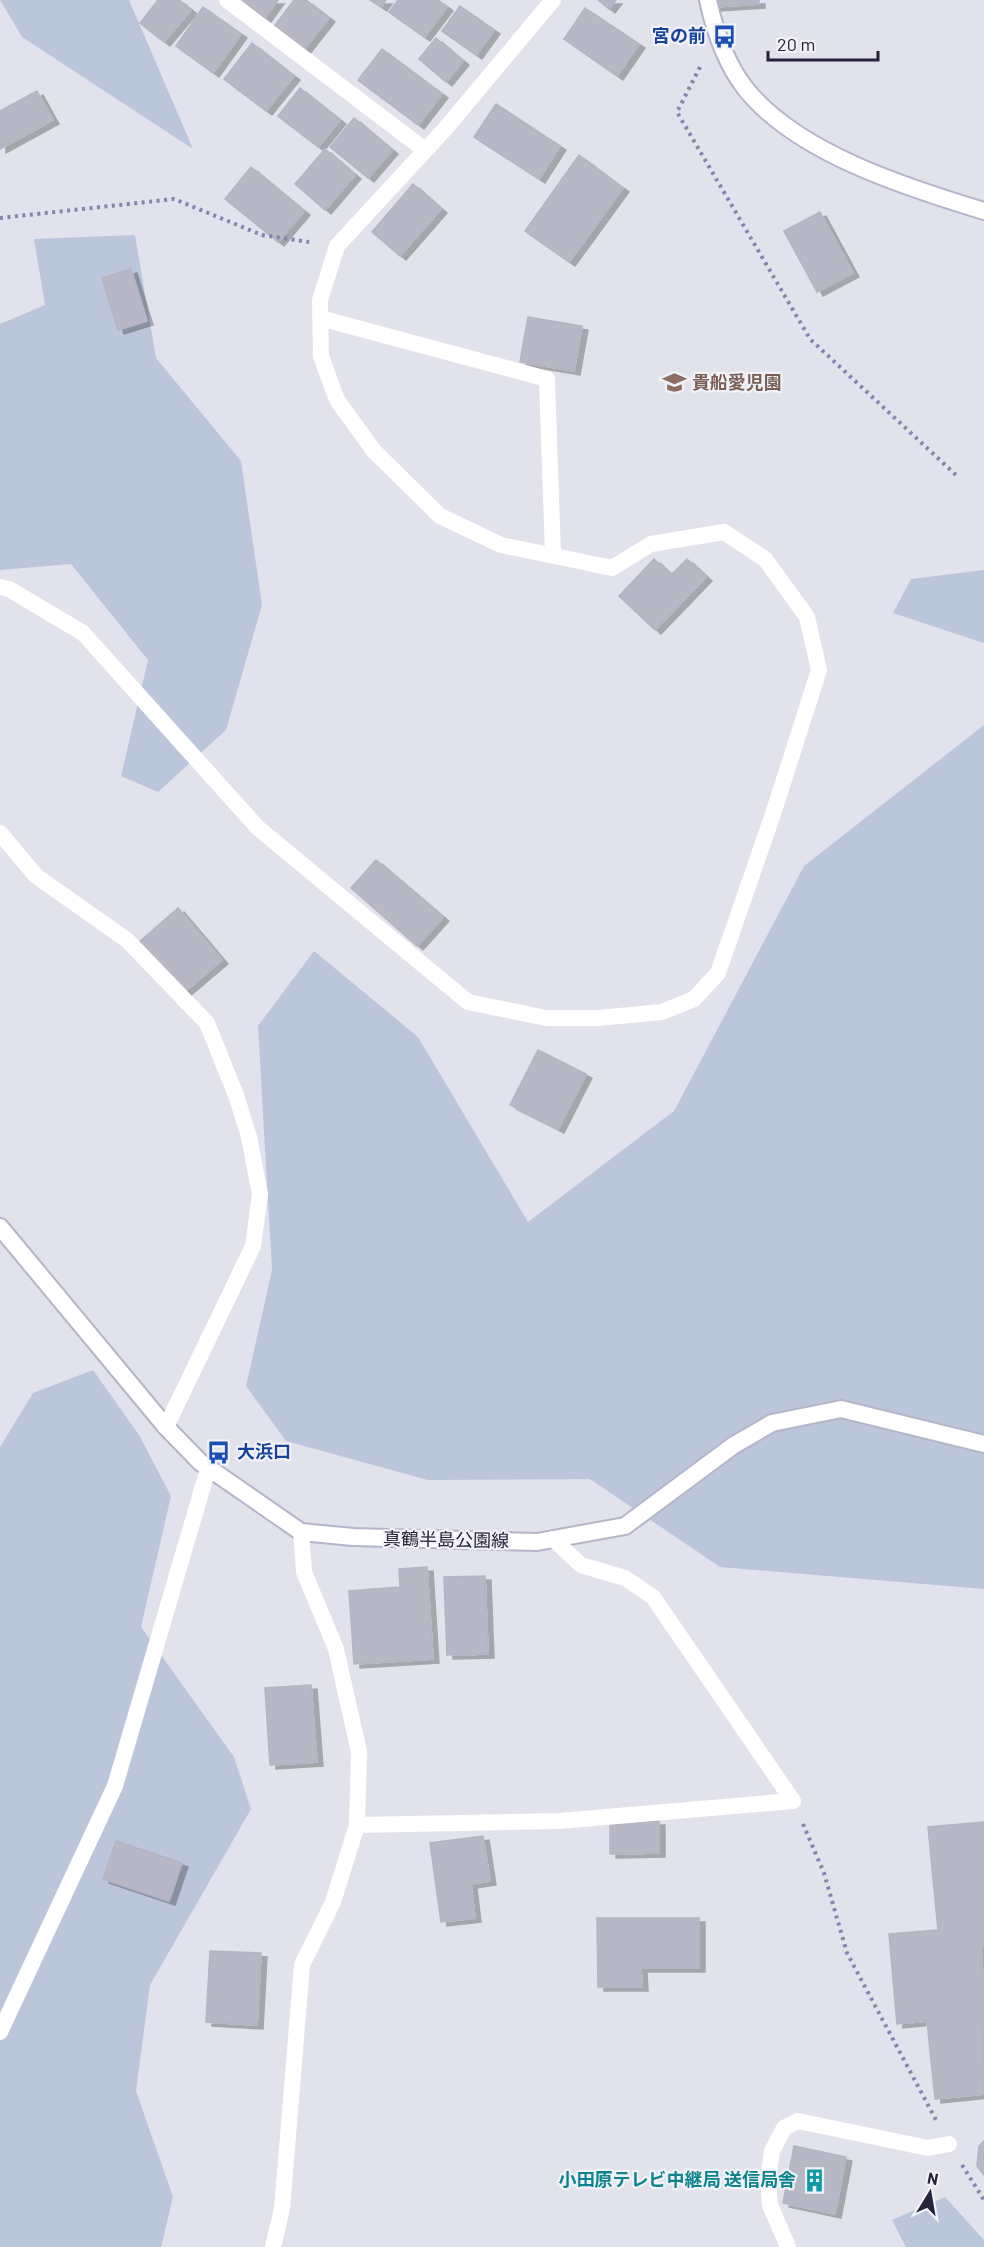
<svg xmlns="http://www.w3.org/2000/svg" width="984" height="2247" viewBox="0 0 984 2247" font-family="Barlow,'Noto Sans JP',sans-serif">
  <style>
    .green { fill: #bbc6db }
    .building { fill: #b7b7c5; stroke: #b4b4c4; stroke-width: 1.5; filter: url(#shadow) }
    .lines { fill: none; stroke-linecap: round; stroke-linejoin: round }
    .secondary-casing { stroke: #b5b5ca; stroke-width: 20 }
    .path { stroke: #8683ad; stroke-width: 4; stroke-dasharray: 3 4.5; stroke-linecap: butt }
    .service { stroke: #fff; stroke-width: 16 }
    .minor { stroke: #fff; stroke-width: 16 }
    .secondary { stroke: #fff; stroke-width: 16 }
    .labels { text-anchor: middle; stroke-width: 4.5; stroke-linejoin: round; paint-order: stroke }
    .transit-label { font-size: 18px; font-weight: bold; fill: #164399; stroke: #f1f2f7; text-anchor: end }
    .education-label { font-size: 18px; font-weight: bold; fill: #785e54; stroke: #f1f2f7; text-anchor: start }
    .street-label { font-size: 18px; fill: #25223a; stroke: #f1f2f7 }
    .culture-label { font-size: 18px; font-weight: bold; fill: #0d838f; stroke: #f1f2f7; text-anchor: end }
  </style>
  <defs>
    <filter id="shadow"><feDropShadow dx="6" dy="4" stdDeviation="0" flood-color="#0004"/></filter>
  </defs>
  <rect width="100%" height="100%" fill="#e1e2eb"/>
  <path class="green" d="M0 0H129L193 149 22 37Z
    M135 235 156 358 241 461 262 605 226 730 158 792 121 776 148 660 71 564 0 570V324L45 305 34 239Z
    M984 570V643L893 613 911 579Z
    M984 725V1589L720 1567 590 1479 428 1480 286 1441 246 1386 272 1270 258 1026 314 951 418 1037 528 1222 674 1111 804 866Z
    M93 1370 139 1435 171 1496 141 1627 234 1757 251 1809 150 1985 136 2091 173 2197 161 2247H0V1447L33 1393Z
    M945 2197 984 2240V2247H906L892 2220Z"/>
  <path class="building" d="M158 0H179L191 10 164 42 140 23Z
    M242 0H278L265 18Z
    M294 0H306L329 18 303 51 273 28Z
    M370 0H386L381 7Z
    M398 0H438L447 7 424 37 389 12Z
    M598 0H616L609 9Z
    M714 0H759V4L714 7Z
    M460 6 494 30 476 55 442 31Z
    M203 7 241 34 213 73 176 46Z
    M585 8 639 44 617 76 564 39Z
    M436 38 463 61 446 82 419 59Z
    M252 43 294 76 266 111 224 79Z
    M382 49 442 94 418 125 358 80Z
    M300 88 340 120 318 147 278 116Z
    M37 91 53 120 0 149V111Z
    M496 104 560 146 539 179 474 137Z
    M354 118 392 150 368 178 330 147Z
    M325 149 355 175 325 210 295 184Z
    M579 155 623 188 569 262 525 231Z
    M251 167 304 211 278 242 225 199Z
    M413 184 441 209 400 256 372 232Z
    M820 212 853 273 817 292 784 231Z
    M131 269 147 321 118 330 102 278Z
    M528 317 582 326 574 371 520 362Z
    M654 559 671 575 687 559 706 577 655 630 619 596Z
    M376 860 443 917 417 946 351 888Z
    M178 908 222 960 183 993 139 942Z
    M538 1050 586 1074 558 1129 510 1105Z
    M427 1567 433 1659 354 1664 349 1591 400 1587 399 1569Z
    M485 1576 488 1654 447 1655 444 1577Z
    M311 1685 317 1762 270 1765 265 1688Z
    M659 1821V1853L610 1854V1822Z
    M984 1822V1947H982L984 2094 935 2099 927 2021 897 2024 889 1934 938 1930 928 1827Z
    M483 1836 490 1881 471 1884 475 1918 441 1922 430 1843Z
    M116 1841 182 1863 169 1901 103 1879Z
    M597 1918H699V1968H641L642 1987H598Z
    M210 1951 261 1953 257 2025 206 2022Z
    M984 2141V2175L977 2166 979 2146Z
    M794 2146 846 2157 835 2214 783 2203Z"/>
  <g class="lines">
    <defs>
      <path id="secondary" d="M708 0C715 32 725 62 745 88 796 153 908 188 984 211
        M0 1227 166 1427 200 1462 301 1532 353 1537 537 1542 625 1526 734 1445 772 1423 841 1409 984 1444"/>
    </defs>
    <use href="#secondary" class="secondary-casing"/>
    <path class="path" d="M700 67 677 112 810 339 956 475
      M0 218 174 199 262 235 309 242
      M803 1824 824 1873 847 1953 936 2120
      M962 2165 984 2200"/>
    <path class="service" d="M788 2247 770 2205 768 2180 772 2151 784 2128 798 2121 928 2148 949 2144"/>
    <path class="minor" d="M227 0 425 150
      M320 318 547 379 553 556
      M0 587 9 589 83 633 258 828 468 1002 546 1018H598L662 1012 694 999 718 973 773 814 819 670 807 617 765 559 724 532 651 544 612 568 501 545 440 516 374 451 337 400 321 356 320 300 337 246 445 129 553 0
      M0 833 36 876 127 940 207 1023 237 1098 249 1137 260 1194 253 1246 166 1427
      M357 1825 559 1821 793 1801 653 1597 625 1578 581 1565 553 1539
      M0 2032 115 1786 208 1469
      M273 2247 282 2209 302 1965 333 1902 357 1825 359 1752 336 1649 304 1572 301 1532"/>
    <use href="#secondary" class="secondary"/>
  </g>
  <defs>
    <symbol id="bus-bare" viewBox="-9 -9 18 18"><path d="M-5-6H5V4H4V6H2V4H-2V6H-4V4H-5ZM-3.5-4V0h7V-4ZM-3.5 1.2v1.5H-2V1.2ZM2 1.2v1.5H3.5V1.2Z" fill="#1a4fb4" stroke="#f1f2f7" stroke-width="2.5" paint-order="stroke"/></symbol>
    <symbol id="school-bare" viewBox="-9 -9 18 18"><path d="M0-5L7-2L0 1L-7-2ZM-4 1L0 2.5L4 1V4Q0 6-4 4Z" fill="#8d6e63" stroke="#f1f2f7" stroke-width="2.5" paint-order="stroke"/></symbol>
    <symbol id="building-bare" viewBox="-9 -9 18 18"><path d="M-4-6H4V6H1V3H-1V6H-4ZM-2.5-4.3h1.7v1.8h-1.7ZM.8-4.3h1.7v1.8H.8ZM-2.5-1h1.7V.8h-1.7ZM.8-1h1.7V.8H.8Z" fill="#0f9aa8" stroke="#f1f2f7" stroke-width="2.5" paint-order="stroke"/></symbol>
  </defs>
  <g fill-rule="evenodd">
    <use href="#bus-bare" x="708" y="20" width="33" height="33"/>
    <use href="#school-bare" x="658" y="366" width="33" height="33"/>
    <use href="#bus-bare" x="202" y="1436" width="33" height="33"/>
    <use href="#building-bare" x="798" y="2164" width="33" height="33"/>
  </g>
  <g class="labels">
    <g class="transit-label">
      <text x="706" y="42">宮の前</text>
      <text x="237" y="1458" text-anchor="start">大浜口</text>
    </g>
    <g class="education-label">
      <text x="692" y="389">貴船愛児園</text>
    </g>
    <g class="street-label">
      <text transform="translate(446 1540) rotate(1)" y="6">真鶴半島公園線</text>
    </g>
    <g class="culture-label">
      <text x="796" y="2186">小田原テレビ中継局 送信局舎</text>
    </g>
  </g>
  <g transform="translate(930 2193) rotate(11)" stroke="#f1f2f7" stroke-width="4.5" paint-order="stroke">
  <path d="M0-4.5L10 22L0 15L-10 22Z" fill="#25223a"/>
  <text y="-9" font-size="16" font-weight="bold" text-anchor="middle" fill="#25223a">N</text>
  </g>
  <path d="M768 51v9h110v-9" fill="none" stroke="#25223a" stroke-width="3"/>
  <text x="777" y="51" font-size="18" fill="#25223a" stroke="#f1f2f7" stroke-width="4.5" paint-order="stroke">20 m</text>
</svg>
